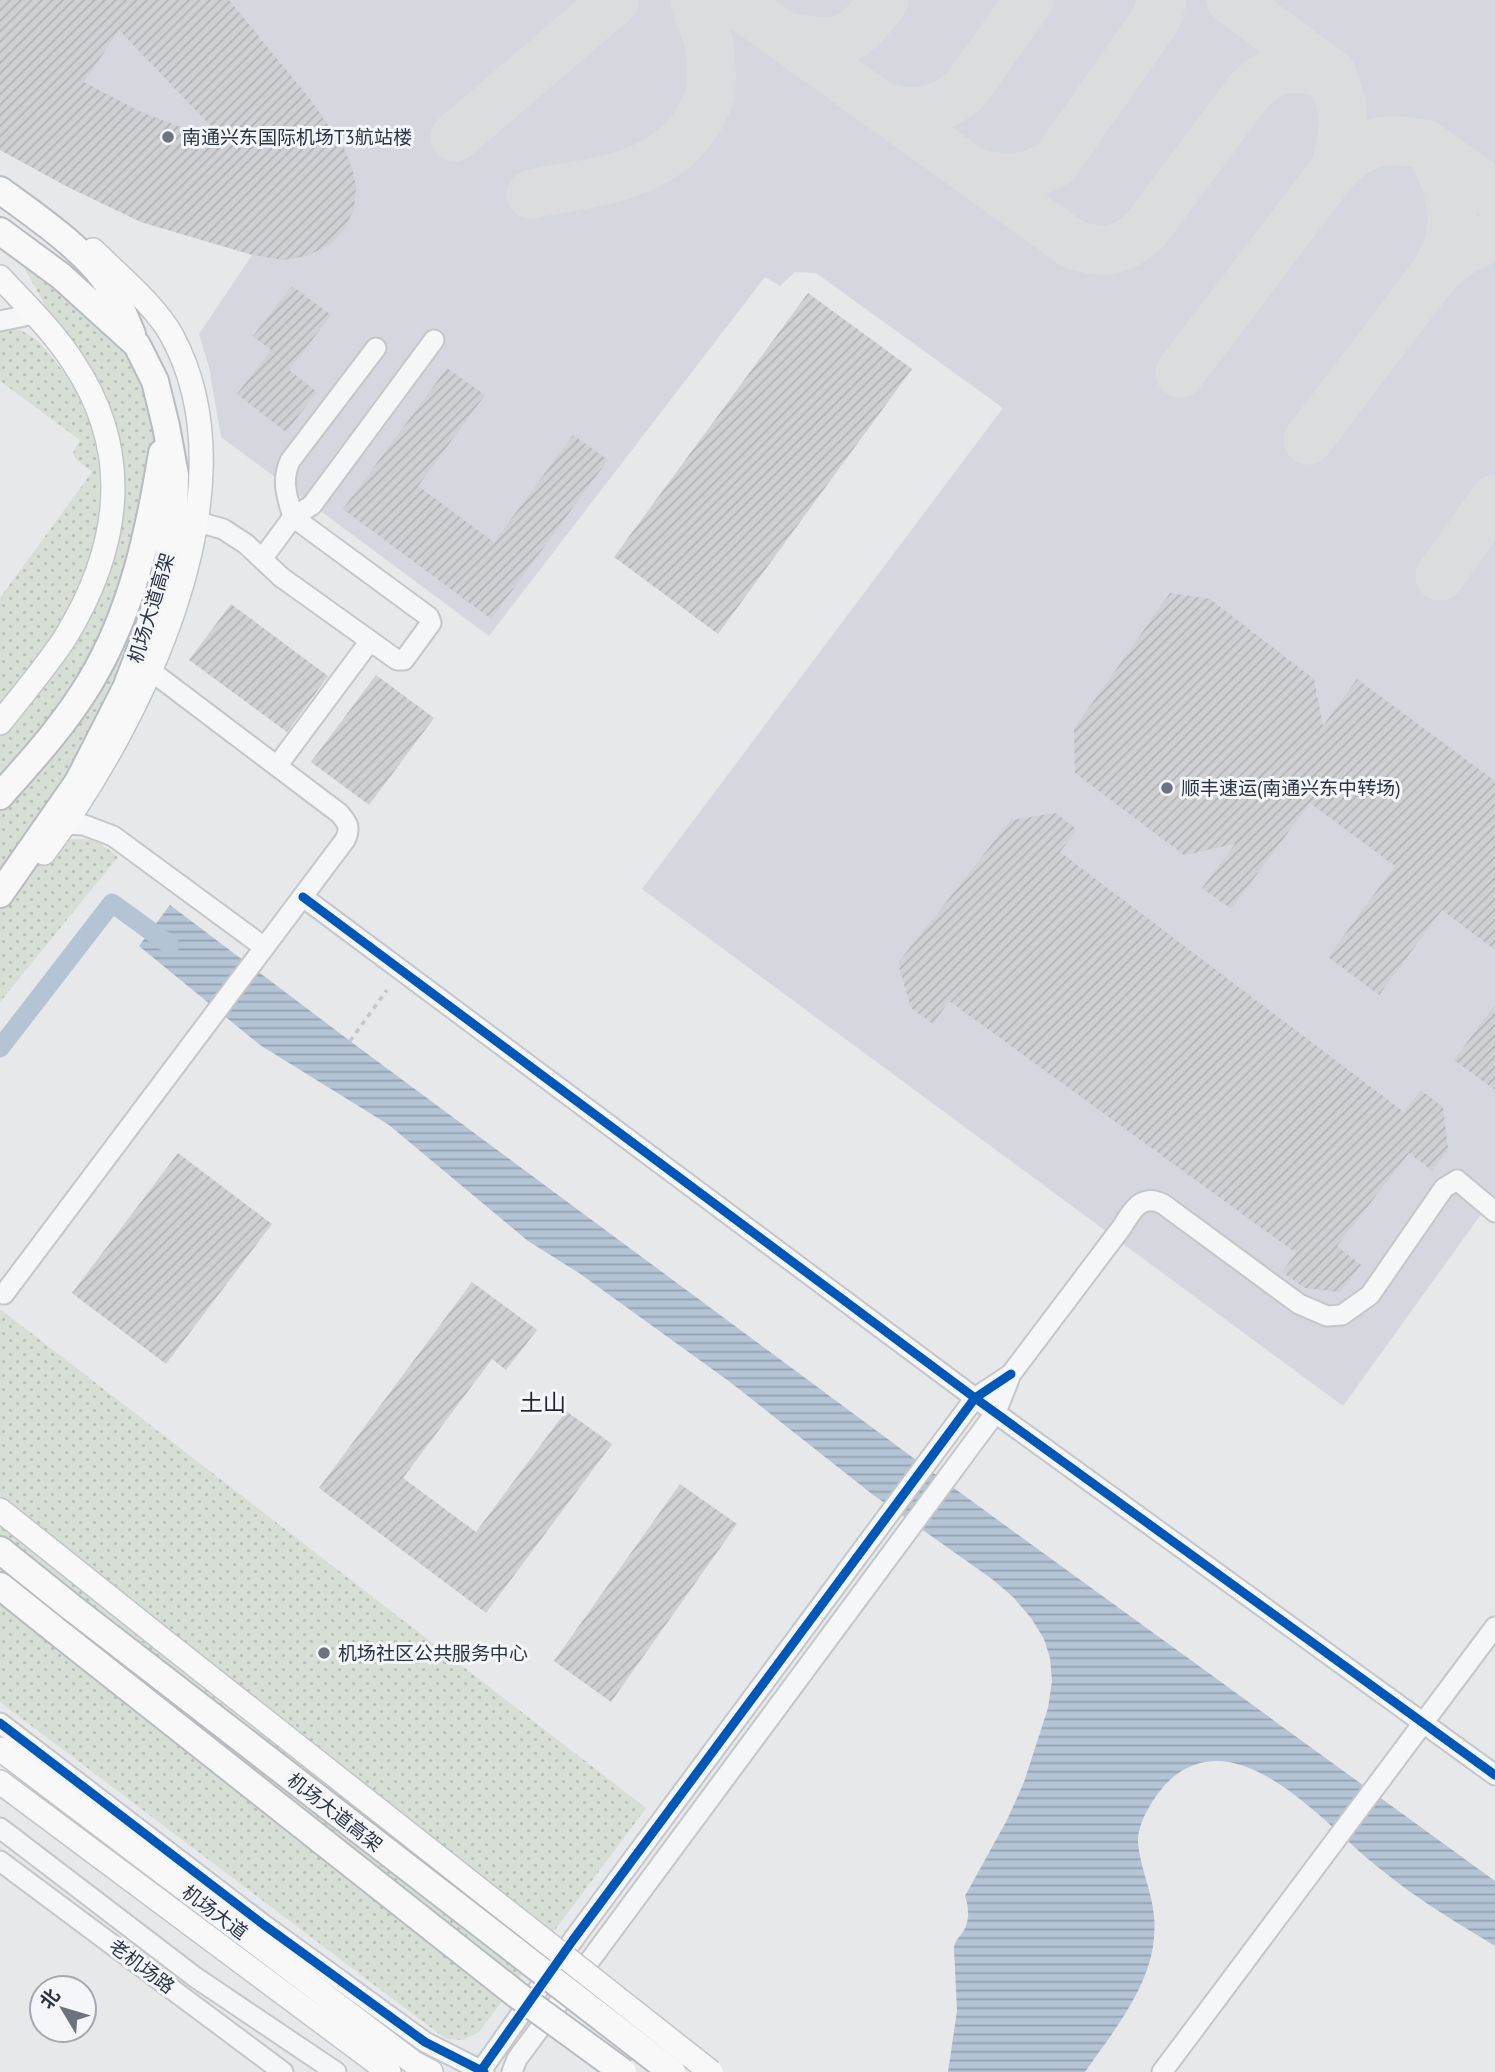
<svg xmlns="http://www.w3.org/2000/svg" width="1495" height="2072" viewBox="0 0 1495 2072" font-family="'PT Sans','Noto Sans SC',sans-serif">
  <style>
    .built { fill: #d4d7dd }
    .grass { fill: url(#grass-dots) }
    .water { fill: url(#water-rules) }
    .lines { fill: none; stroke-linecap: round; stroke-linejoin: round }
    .canal { stroke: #b4c4d5; stroke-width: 19 }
    .taxiway { stroke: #dadcde; stroke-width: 49 }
    .building { fill: url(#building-hatch); fill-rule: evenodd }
    .minor-casing { stroke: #c4c6c8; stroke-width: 23 }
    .major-casing { stroke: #c2c5c8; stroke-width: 26 }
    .highway-casing { stroke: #b8bbbf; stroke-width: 30 }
    .path { stroke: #c5c6ca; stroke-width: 3.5; stroke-dasharray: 5 5; stroke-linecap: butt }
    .minor { stroke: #f5f6f7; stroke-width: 19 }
    .major { stroke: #f8f8f8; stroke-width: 23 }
    .highway { stroke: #f8f8f8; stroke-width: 26 }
    .major-bridge-casing { stroke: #c2c5c8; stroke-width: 26; stroke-linecap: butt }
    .highway-bridge-casing { stroke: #b8bbbf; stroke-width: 30; stroke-linecap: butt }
    .major-bridge { stroke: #f8f8f8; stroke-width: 23 }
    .highway-bridge { stroke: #f8f8f8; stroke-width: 26 }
    .cycleway-casing { stroke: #f4f6f9; stroke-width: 13 }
    .cycleway { stroke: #0057b8; stroke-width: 9 }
    .poi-dot { fill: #6c737f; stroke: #f4f6f9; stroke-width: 2.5 }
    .labels { text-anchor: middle; stroke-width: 6; stroke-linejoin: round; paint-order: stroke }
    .poi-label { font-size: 19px; fill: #2b3445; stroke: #f4f6f9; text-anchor: start }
    .street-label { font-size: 19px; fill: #2b3445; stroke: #f4f6f9 }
    .quarter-label { font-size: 23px; fill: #1d2536; stroke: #f4f6f9 }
  </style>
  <defs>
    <pattern id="grass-dots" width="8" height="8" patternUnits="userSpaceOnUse" patternTransform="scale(1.75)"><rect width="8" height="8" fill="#d6ded6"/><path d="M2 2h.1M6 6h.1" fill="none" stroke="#b8bfb9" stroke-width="1.8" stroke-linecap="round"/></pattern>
    <pattern id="water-rules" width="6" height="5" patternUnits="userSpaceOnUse" patternTransform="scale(1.75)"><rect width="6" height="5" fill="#b4c4d5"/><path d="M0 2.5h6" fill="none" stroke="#93a0af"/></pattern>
    <pattern id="building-hatch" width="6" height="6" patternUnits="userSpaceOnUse" patternTransform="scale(1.75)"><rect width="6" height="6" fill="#ced0d3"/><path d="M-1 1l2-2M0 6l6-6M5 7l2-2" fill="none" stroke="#b1b3b6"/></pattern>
  </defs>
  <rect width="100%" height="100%" fill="#e6e8ea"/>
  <path class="built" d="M0 0H1495V1195L1343 1406 642 889 1003 408 816 273 795 272 780 286 765 277 489 636 221 437 209 367 199 334 252 255 141 222 68 187 0 150Z"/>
  <path class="grass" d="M43 248 153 383 164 518 116 672 88 737 56 793 66 840C91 837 99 841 118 857L0 1002V735L67 651 94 609 110 570 122 521 123 461 117 429 106 396 84 359 53 320 25 269Z
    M0 327C30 326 45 348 62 370 114 440 107 533 70 608 66 617 62 628 56 637 40 662 18 685 0 708V598L92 472 75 458 73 453 80 440 0 381Z
    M0 1309 646 1808 479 2032 463 2040 446 2039 0 1702Z"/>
  <path class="water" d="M170 905 350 1041 962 1494 1495 1881V1946C1461 1925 1425 1904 1393 1879 1382 1870 1371 1862 1360 1852 1313 1811 1228 1716 1164 1786 1152 1800 1137 1824 1138 1843 1140 1867 1152 1892 1154 1916 1160 1976 1117 2026 1085 2072H948L957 2011 954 1948C955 1940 959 1938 963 1932 970 1921 969 1908 965 1896L1007 1820 1024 1782 1048 1708 1052 1681 1050 1658 1044 1639 1031 1618 1013 1597 992 1579 872 1494 730 1382 579 1273 528 1241 389 1125 260 1045 139 946Z"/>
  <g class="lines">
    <path class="canal" d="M0 1048 112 903 170 945"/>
    <path class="taxiway" d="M733 0 1074 245C1107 254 1120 253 1146 229L1248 92C1276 63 1294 65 1331 74 1347 112 1347 131 1334 170L1180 373
      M1231 0 1332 74
      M785 37C841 46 850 47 884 0
      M881 106C914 117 940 112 966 89L1029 0
      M455 137 615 0
      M1427 145 1495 195
      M971 171C1003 182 1026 181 1055 163L1156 19 1162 0
      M531 194C591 182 661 179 697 122 703 111 710 101 711 88 712 70 712 47 705 30 701 19 696 12 695 0
      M1436 272C1454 255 1471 244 1495 237
      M1308 440 1436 272C1440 263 1445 255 1448 246 1459 213 1446 173 1427 145 1385 136 1365 139 1334 170
      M1440 576 1495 499"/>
  </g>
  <path class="building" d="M0 0H229L310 99 344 148 353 171 356 188 354 208 346 227 331 244 307 256 284 260 253 255 141 222 68 187 0 150ZM119 30 230 146 141 112 84 82Z
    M292 286 331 315 289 370 317 392 286 432 237 394 271 350 253 336Z
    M808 293 912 369 718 634 614 557Z
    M447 368 485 395 418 486 494 542 573 435 608 460 491 619 343 509Z
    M1170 593 1210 599 1314 679 1323 726 1357 679 1495 781V950L1442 910 1379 995 1328 957 1395 866 1310 803 1231 909 1202 888 1235 844 1184 855 1075 773 1074 729Z
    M231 604 328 676 287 732 189 660Z
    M376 675 434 718 369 805 311 762Z
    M1056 813 1077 830 1060 852 1404 1112 1421 1090 1443 1107 1448 1149 1432 1171 1409 1153 1337 1246 1361 1265 1340 1292 1305 1288 1282 1272 1296 1253 949 1001 933 1024 911 1008 898 963 1011 820Z
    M1495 1005V1090L1454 1060Z
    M178 1153 272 1224 166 1364 72 1293Z
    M472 1282 537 1330 506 1370 492 1359 403 1478 476 1532 566 1411 612 1444 486 1613 319 1488Z
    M680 1484 737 1524 611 1702 554 1661Z"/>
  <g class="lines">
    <defs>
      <path id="minor" d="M0 321 34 314
        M195 521 223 529 246 544 281 577 397 660H404L431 623 429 617 293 517C287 497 281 481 290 461L376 348
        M262 559 293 517 312 505 434 340
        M277 766 370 641
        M65 824 84 825 113 836 264 947
        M303 897 975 1398 1495 1775
        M4 1294 345 840C351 828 348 823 339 813L151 671
        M0 1723 264 1925 425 2042 484 2072
        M0 1828 195 1977 336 2072
        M0 1861 283 2072
        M480 2072 573 1940 975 1398 1011 1374
        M512 2072 517 2059 996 1412 1011 1374 1122 1227C1132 1210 1142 1193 1163 1204L1299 1304 1327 1316 1342 1315 1370 1295 1444 1188 1457 1180 1495 1212
        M1162 2072 1495 1627"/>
      <path id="major" d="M0 277C25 304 53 331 73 362 134 453 120 548 65 638 46 667 22 695 0 723
        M44 853C139 725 257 492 172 336 157 307 116 273 93 250
        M0 1510 163 1640
        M0 1749 414 2063 431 2072
        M0 1782 389 2072"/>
      <path id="highway" d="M0 190C37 217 92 254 114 294 121 306 126 321 132 334
        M0 231 61 276 137 345 155 381 166 426 175 475 174 525 164 578 148 630 126 688 78 782 0 894
        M0 796C32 760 65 724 90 682 132 612 149 533 162 453
        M0 1550 71 1607
        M0 1586 64 1637"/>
    </defs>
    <use href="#minor" class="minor-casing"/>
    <use href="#major" class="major-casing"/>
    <use href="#highway" class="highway-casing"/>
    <path class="path" d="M350 1041 387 990"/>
    <use href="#minor" class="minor"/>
    <use href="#major" class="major"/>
    <use href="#highway" class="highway"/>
    <defs>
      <path id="major-bridge" d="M163 1640 711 2072"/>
      <path id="highway-bridge" d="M71 1607 672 2072
        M64 1637 516 1994 623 2072"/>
    </defs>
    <use href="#major-bridge" class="major-bridge-casing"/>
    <use href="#highway-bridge" class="highway-bridge-casing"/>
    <use href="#major-bridge" class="major-bridge"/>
    <use href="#highway-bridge" class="highway-bridge"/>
    <defs>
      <path id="cycleway" d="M303 897 975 1398 1495 1775
        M0 1723 264 1925 425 2042 484 2072
        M480 2072 573 1940 975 1398 1011 1374"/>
    </defs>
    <use href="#cycleway" class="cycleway-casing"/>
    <use href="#cycleway" class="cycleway"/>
  </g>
  <g class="poi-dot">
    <circle cx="168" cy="137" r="7"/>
    <circle cx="1167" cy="788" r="7"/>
    <circle cx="324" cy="1653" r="7"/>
  </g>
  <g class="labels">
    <g class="poi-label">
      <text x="182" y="144">南通兴东国际机场T3航站楼</text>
      <text x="1181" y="795">顺丰速运(南通兴东中转场)</text>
      <text x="338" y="1660">机场社区公共服务中心</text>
    </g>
    <g class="street-label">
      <text transform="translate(151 608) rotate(-73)" y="7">机场大道高架</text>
      <text transform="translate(335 1812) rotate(38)" y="7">机场大道高架</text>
      <text transform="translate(215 1912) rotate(37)" y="7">机场大道</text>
      <text transform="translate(142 1966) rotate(37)" y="7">老机场路</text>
    </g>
    <g class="quarter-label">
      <text x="543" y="1411">土山</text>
    </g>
  </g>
  <g transform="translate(63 2009) rotate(308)"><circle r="33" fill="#f4f6f9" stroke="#a4a8b1" stroke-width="2"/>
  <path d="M0-5L12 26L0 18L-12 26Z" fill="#6c737f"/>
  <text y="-10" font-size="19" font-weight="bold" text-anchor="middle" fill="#2b3445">北</text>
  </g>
</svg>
